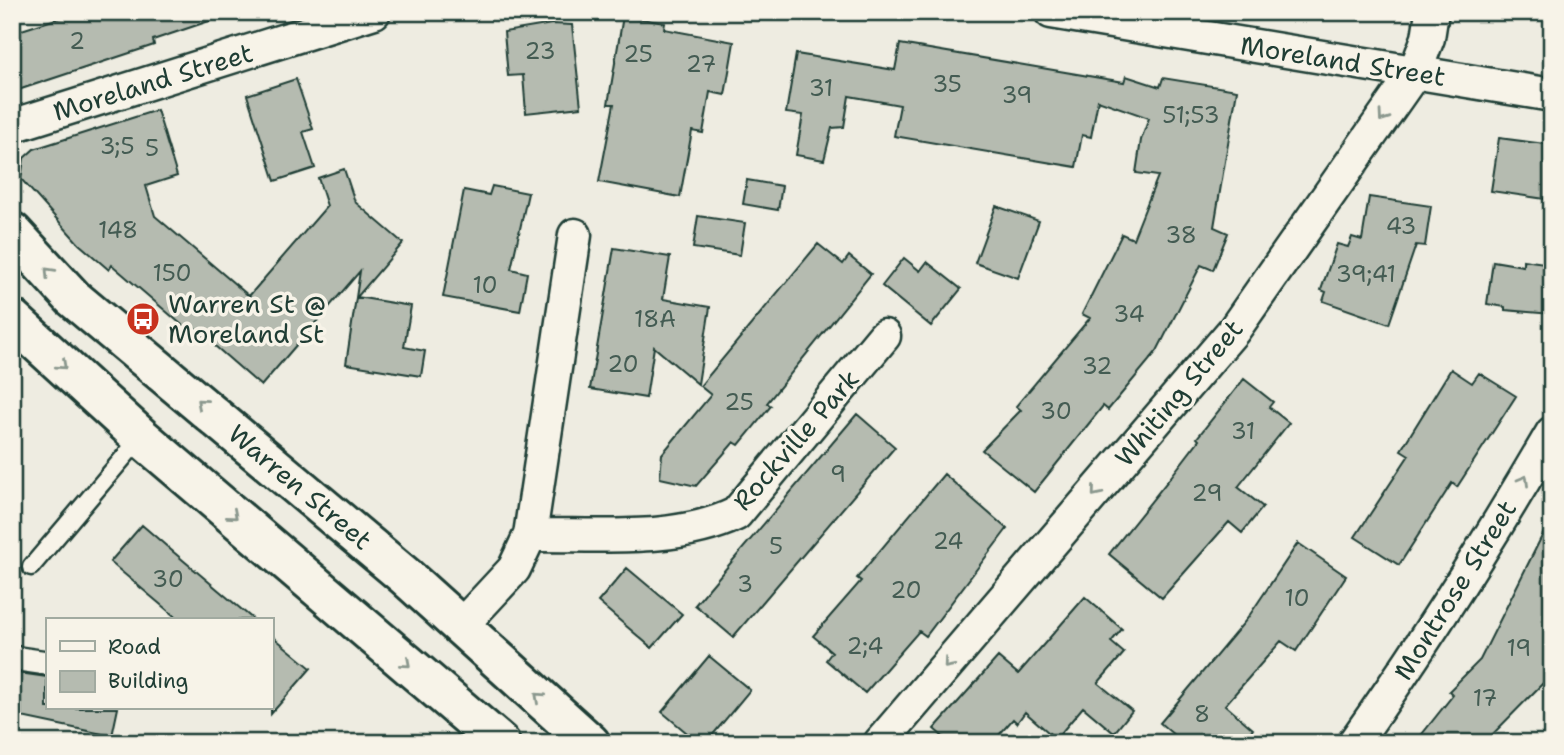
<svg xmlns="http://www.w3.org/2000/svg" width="1564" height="755" viewBox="0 0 1564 755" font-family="'Shantell Sans',sans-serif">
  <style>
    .building { fill: #b5bbb0; stroke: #1f3d34; stroke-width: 2 }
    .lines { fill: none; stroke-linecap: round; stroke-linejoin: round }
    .service-casing { stroke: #1f3d34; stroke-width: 21 }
    .pedestrian-casing { stroke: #1f3d34; stroke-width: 28 }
    .minor-casing { stroke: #1f3d34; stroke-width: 37 }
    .secondary-casing { stroke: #1f3d34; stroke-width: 44 }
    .service { stroke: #f7f3e8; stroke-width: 16 }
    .pedestrian { stroke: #f7f3e8; stroke-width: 23 }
    .minor { stroke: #f7f3e8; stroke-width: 32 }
    .secondary { stroke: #f7f3e8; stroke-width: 38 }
    .oneway { stroke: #8b988e }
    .labels { text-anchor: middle; stroke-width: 7; stroke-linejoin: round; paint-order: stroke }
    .number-label { font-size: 23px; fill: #445c53 }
    .street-label { font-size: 26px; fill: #1f3d34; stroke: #f7f3e8 }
    .poi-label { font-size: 26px; fill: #1f3d34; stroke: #f7f3e8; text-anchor: start }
  </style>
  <rect width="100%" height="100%" fill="#eeece1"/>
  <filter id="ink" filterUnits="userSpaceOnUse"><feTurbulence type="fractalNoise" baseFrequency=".0143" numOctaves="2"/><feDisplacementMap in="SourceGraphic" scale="14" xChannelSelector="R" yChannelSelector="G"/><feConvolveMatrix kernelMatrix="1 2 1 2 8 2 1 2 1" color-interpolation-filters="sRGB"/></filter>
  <g filter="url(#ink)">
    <path class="building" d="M78 12H220L221 17 153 40 154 45 12 92V33Z
      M623 16 665 23 664 29 734 42 725 95 710 92 703 133 692 131 680 197 599 182 614 104H608Z
      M552 24 572 25 581 107 526 113 523 75 508 76 504 32Z
      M900 44 1124 82 1126 76 1160 87 1163 78 1237 90 1214 227 1228 233 1213 270 1201 265 1157 351 1108 410 1103 406 1034 492 982 450 1021 410 1016 406 1090 318 1082 314 1122 234 1133 239 1158 176 1136 173 1141 140 1149 118 1098 100 1091 137 1082 135 1076 167 894 136 900 105 849 96 844 127 832 128 824 160 796 155 803 115 786 113 796 54 895 70Z
      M296 79 313 129 303 132 315 168 275 181 247 95Z
      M157 110 177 176 146 186 155 216 249 296 327 206 318 178 344 169 355 202 403 243 357 297 411 306 404 347 425 351 421 376 346 364 360 271 261 386 192 326 189 331 112 265 109 270 79 244 21 179 24 158 34 149Z
      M1499 138 1552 145V200L1491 191Z
      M747 180 782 186 778 210 743 204Z
      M492 186 528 193 511 269 527 273 520 311 443 297 464 190 489 195Z
      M1369 197 1431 206 1425 246 1416 245 1389 324 1323 301 1326 292 1321 290 1337 244 1348 247 1352 237 1362 240Z
      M996 206 1039 221 1018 278 975 263Z
      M698 216 745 223 740 255 693 248Z
      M818 244 843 264 849 256 871 274 767 403 771 406 739 445 734 442 696 486 660 478 662 454 711 395 700 386Z
      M614 248 670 257 663 299 710 307 698 384 654 347 646 398 590 389Z
      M904 258 920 271 927 262 961 289 931 326 882 286Z
      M1523 260 1552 264V314L1505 310V307L1487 304 1493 261 1523 266Z
      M1451 369 1472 383 1479 373 1516 396 1457 487 1452 483 1399 565 1355 537 1409 455 1401 450Z
      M1244 379 1273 402 1269 407 1289 423 1238 487 1263 507 1242 533 1229 522 1162 598 1109 554 1170 478 1199 440 1197 438Z
      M857 414 895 447 733 637 695 605Z
      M944 474 1007 529 926 636 919 631 865 693 826 660 832 652 813 636 861 581 857 578Z
      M1552 516V674L1484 743H1415L1453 695 1449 691 1480 660Z
      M142 525 171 550 254 620H179L110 562Z
      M1298 543 1346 576 1296 651 1281 641 1225 705 1253 729 1241 743H1183L1160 723 1247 619Z
      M627 568 682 614 652 648 598 602Z
      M1085 597 1122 629 1111 642 1124 653 1098 683 1132 711 1114 733 1083 707 1056 739 1025 712 1017 723 1013 719 992 743H950L934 729 998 657 1018 674Z
      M271 635 311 668 271 714Z
      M709 656 750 690 706 743H699L662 712Z
      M12 672 47 677V708H118L112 736 12 715Z"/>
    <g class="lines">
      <defs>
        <path id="service" d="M31 567 141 437"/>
        <path id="pedestrian" d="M12 658 47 663"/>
        <path id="minor" d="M1051 12 1552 95
          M12 126 374 12
          M530 535C596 534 676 543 736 514L884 336
          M460 627 514 569 530 535 575 235
          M880 743 1234 330 1415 72 1428 38 1432 12
          M1354 743C1425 643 1490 539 1552 433"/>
        <path id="secondary" d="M12 232 73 298 405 576 590 743
          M12 319 141 437 500 743"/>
      </defs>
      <use href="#service" class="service-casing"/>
      <use href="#pedestrian" class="pedestrian-casing"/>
      <use href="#minor" class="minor-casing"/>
      <use href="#secondary" class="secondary-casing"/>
      <use href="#service" class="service"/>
      <use href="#pedestrian" class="pedestrian"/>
      <use href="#minor" class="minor"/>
      <use href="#secondary" class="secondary"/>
    </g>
    <defs><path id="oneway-chevron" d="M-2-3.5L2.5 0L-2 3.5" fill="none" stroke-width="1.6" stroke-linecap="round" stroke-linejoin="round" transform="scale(1.75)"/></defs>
    <g class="oneway">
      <use href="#oneway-chevron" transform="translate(1383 117) rotate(125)"/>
      <use href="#oneway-chevron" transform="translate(49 272) rotate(-133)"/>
      <use href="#oneway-chevron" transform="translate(62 365) rotate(42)"/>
      <use href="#oneway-chevron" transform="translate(201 403) rotate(-139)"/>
      <use href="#oneway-chevron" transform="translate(1524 480) rotate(-60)"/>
      <use href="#oneway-chevron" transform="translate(1096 492) rotate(130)"/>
      <use href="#oneway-chevron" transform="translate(233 515) rotate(41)"/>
      <use href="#oneway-chevron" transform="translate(406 663) rotate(41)"/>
      <use href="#oneway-chevron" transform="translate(948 664) rotate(131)"/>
      <use href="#oneway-chevron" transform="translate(539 697) rotate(-138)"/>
    </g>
  </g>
  <defs>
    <symbol id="bus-disc" viewBox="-11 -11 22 22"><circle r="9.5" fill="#c8321e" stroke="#f7f3e8"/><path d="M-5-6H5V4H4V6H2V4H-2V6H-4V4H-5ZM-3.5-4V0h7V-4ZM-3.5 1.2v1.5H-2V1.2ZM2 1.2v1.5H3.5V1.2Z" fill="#fff"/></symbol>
  </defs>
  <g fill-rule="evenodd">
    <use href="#bus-disc" x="124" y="300" width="38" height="38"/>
  </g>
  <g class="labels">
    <g class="number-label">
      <text x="77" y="49">2</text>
      <text x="540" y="59">23</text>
      <text x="638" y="62">25</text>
      <text x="701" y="72">27</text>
      <text x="947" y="92">35</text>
      <text x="821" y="96">31</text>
      <text x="1017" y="103">39</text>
      <text x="1191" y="123">51;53</text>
      <text x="117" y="154">3;5</text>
      <text x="152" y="156">5</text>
      <text x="1401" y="234">43</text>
      <text x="118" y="238">148</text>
      <text x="1181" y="243">38</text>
      <text x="172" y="281">150</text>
      <text x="1366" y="282">39;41</text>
      <text x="485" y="293">10</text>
      <text x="1129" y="322">34</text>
      <text x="655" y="327">18A</text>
      <text x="623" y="372">20</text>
      <text x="1097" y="374">32</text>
      <text x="739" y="410">25</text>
      <text x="1056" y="419">30</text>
      <text x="1243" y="439">31</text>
      <text x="838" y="482">9</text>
      <text x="1207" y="501">29</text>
      <text x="948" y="549">24</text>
      <text x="776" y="554">5</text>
      <text x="168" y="587">30</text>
      <text x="745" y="592">3</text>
      <text x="906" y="598">20</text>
      <text x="1297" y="606">10</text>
      <text x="865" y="654">2;4</text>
      <text x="1519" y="656">19</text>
      <text x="1485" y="706">17</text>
      <text x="1202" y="722">8</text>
    </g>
    <g class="street-label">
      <text transform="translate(1343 61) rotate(9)" y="9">Moreland Street</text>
      <text transform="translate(153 82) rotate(-17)" y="9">Moreland Street</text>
      <text transform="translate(1179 393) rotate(-50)" y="9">Whiting Street</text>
      <text transform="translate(796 440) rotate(-49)" y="9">Rockville Park</text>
      <text transform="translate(300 487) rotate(40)" y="9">Warren Street</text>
      <text transform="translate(1455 590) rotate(-58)" y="9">Montrose Street</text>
    </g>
    <g class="poi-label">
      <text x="168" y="313">Warren St @<tspan x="168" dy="30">Moreland St</tspan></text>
    </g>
  </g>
  <rect width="1564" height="755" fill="none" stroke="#f7f3e8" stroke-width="42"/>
  <rect x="21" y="21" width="1522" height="713" fill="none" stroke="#1f3d34" stroke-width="2.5" filter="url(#ink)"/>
  <rect x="46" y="618" width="228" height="91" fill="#f7f3e8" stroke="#a1aaa0" stroke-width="2"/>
  <rect x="60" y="641" width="35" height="10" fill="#f7f3e8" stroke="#a1aaa0" stroke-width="2"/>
  <text x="108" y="654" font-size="21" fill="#1f3d34">Road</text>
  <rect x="60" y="671" width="35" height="21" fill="#b5bbb0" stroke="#a1aaa0" stroke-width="2"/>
  <text x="108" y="688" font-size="21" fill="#1f3d34">Building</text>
</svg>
